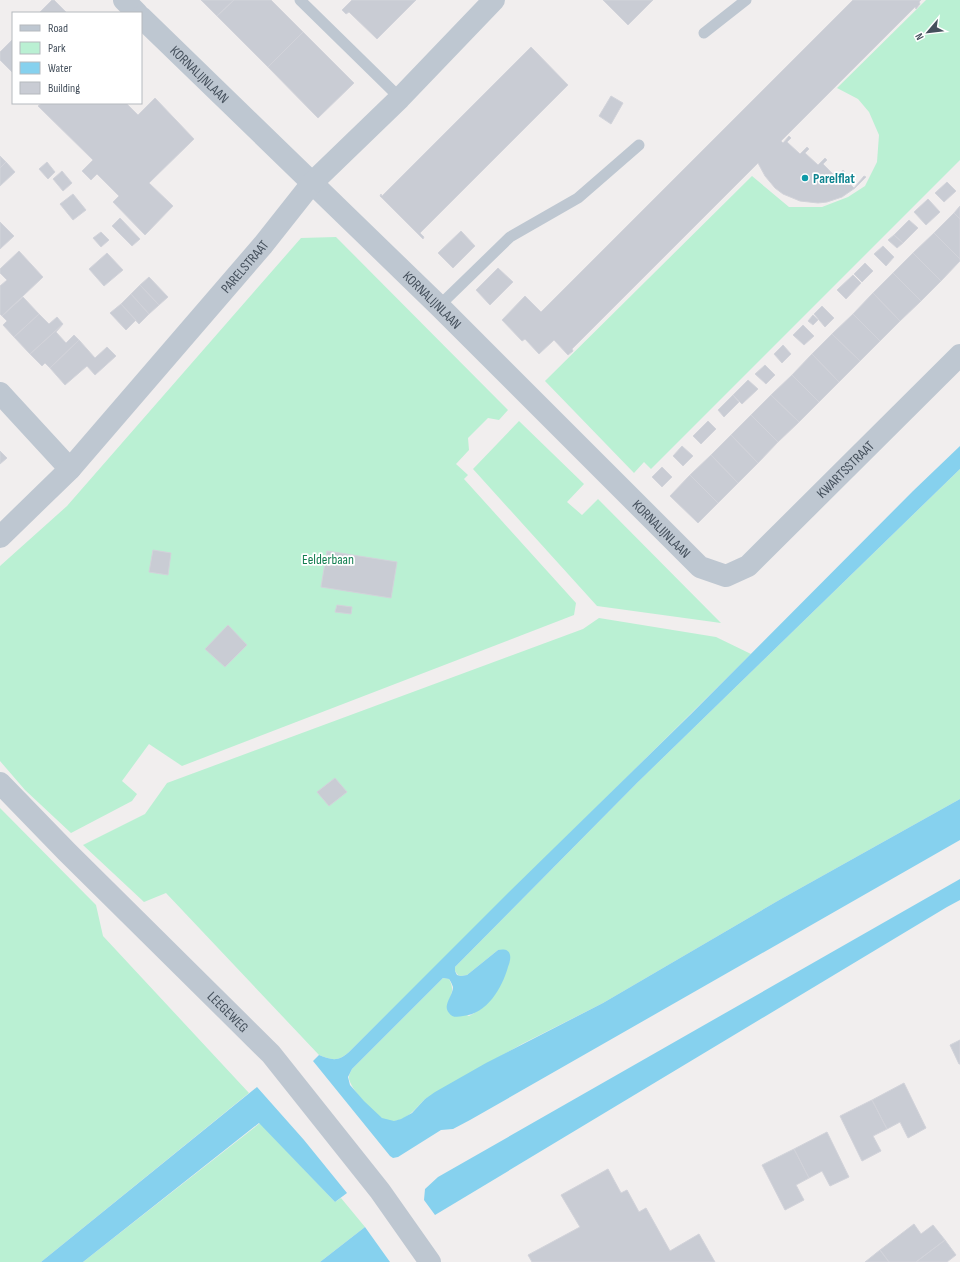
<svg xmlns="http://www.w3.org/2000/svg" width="960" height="1262" viewBox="0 0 960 1262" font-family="'Sofia Sans Condensed',sans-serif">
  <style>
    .green { fill: #baf0d3 }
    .water { fill: #86d1ee }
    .building { fill: #c9ccd4; stroke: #d2d3da }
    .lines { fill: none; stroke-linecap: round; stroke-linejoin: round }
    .lane { stroke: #bec7d1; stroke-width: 11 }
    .street { stroke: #bec7d1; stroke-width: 22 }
    .culture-dot { fill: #0f9aa8; stroke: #fff; stroke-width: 1.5 }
    .labels { text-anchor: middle; stroke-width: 3.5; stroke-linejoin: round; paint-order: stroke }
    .street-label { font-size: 14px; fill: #45505c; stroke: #fff }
    .culture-label { font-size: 14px; font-weight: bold; fill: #0d838f; stroke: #fff; text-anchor: start }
    .park-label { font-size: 14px; fill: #147f51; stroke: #fff }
  </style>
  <rect width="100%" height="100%" fill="#f1eeee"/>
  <path class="green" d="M926 0H960V160L651 469 644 462 634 473 545 381 752 176 789 207H822L848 197 865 186 877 162 879 135 869 112 858 99 837 88Z
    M336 237 508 410 499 420 488 418 468 438 469 450 456 464 468 475 464 479 576 603 574 615 182 766 149 744 122 781 137 794 132 801 71 833 25 790 0 761V566L67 506 301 238Z
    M519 421 584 484 567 502 582 515 598 499 721 623 597 606 473 469Z
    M960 469V799L781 899 603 1003 522 1044 425 1099C416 1108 408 1119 395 1121 391 1121 387 1121 383 1119 374 1114 348 1087 349 1077 349 1074 351 1071 352 1069L443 978 449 979C455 990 451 995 447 1006L469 1016C492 1005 503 982 510 959L498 950 467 975 461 976 458 975 455 971V967L637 783Z
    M599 618 716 637 751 654 349 1052C338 1062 332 1060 319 1055L166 893 144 902 83 845 145 814 167 783 583 629Z
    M0 808 96 905 103 936 249 1093 41 1262H0Z
    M260 1123 335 1202 341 1198 365 1227 320 1262H83Z"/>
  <path class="water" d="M960 446V469L637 783 455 967V971L457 975 461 976 467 975 498 950C503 949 509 949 510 955 511 959 509 964 508 967 502 988 487 1014 463 1016 458 1017 452 1018 449 1013 442 1005 453 996 453 987 452 984 451 982 449 979L443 978 352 1069 348 1077 350 1085 364 1101 382 1118 394 1121 401 1119 412 1113 425 1099 435 1092 486 1063 603 1003 781 899 960 799V840L470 1120 453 1129 441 1130 398 1157 393 1158 390 1156 313 1061 319 1055C332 1060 338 1062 349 1052L508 893 691 714 913 491Z
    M960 879V900L947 907 435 1215 424 1200 425 1189 438 1177Z
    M257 1087 304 1140 347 1193 335 1202 259 1123 83 1262H41Z
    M365 1227 390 1262H320Z"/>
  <path class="building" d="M52 0H54L67 13H39Z
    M201 0H234L217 16Z
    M234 0H271L303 32 268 67 217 16Z
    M352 0H416L377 39 349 12 346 14 342 10Z
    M603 0H653L628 25Z
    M853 0H921L919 2 920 4 916 9 915 7 781 141 783 143 789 136 791 138 787 142 800 154 807 147 809 149 805 153 818 165 825 158 827 160 823 164 836 177 843 170 845 172 841 175 854 188 864 176 866 177 855 188 842 197 827 202 818 203 800 201 783 194 775 188 765 176 758 163 572 349 573 351 568 355 554 340 539 354 525 339 522 341 502 320 525 296 541 312Z
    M303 32 354 83 318 118 268 67Z
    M13 39V73L0 60V52Z
    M531 47 568 85 420 233 424 237 423 239 380 196 381 194 382 196Z
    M611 96 623 103 611 124 599 116Z
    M155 98 194 139 149 183 173 206 145 235 113 202 119 196 97 174 91 180 82 171 93 160 38 106 42 103H126L138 115Z
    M0 156 6 162 0 168Z
    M6 162 15 172 0 186V168Z
    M47 162 55 172 48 179 39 169Z
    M62 171 72 183 63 191 53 179Z
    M947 182 956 191 944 202 935 193Z
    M73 194 86 210 73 220 60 204Z
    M928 199 940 212 926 225 914 212Z
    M960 206V219L954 213Z
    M954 213 960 219V259L934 233Z
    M120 218 140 239 132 246 112 226Z
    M909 220 918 228 903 243 894 235Z
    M0 222 14 236 0 249Z
    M461 231 475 246 453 268 438 253Z
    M101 232 109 240 101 247 93 238Z
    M934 233 960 259V261L941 281 913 253Z
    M894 235 903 243 897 248 888 240Z
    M883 246 894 257 886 266 874 254Z
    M19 251 43 277 2 316 0 314V286L7 280 0 273V269Z
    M107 253 123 270 104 286 89 269Z
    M913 253 941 281 921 301 893 273Z
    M865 263 873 271 862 282 854 274Z
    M498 268 513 282 490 305 476 290Z
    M893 273 921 301 900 321 873 293Z
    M853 275 861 283 846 299 837 290Z
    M149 277 168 297 159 305 140 285Z
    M140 285 159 305 149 314 131 294Z
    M873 293 900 321 880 341 853 314Z
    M131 294 149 314 139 324 121 304Z
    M23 297 39 314 14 337 3 325 7 321 2 316Z
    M121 304 136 320 126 330 110 313Z
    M822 306 834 318 825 327 814 314Z
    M39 314 49 324 57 317 63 324 30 354 14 337Z
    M853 314 880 341 860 361 832 334Z
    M813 315 818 320 813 325 808 321Z
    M63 324 56 332 66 343 74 335 79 340 50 368 45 363 42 366 30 354Z
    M803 325 814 336 804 345 793 335Z
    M832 334 860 361 839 382 812 354Z
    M79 340 95 358 107 347 116 356 95 375 87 366 65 385 50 368Z
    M783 345 791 354 782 363 774 354Z
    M812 354 839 382 819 402 792 375Z
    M765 365 775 375 766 384 755 374Z
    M792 375 819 402 799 422 771 395Z
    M748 380 758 389 742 404 733 395Z
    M733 395 739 402 724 417 718 410Z
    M771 395 799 422 778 442 751 415Z
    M751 415 778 442 758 463 731 435Z
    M708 421 716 429 701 444 693 436Z
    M731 435 758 463 738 483 711 455Z
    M682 446 693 456 683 466 673 456Z
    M0 451 7 458 0 464Z
    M711 455 738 483 718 503 690 475Z
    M662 467 672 477 662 487 652 477Z
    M690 475 718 503 698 523 670 496Z
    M153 550 171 553 168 575 149 572Z
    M327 551 397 562 391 598 321 587Z
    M337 605 352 607 351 614 335 612Z
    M228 625 247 645 225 667 205 649Z
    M335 778 347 792 329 806 317 792Z
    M960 1040V1064H959L950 1045Z
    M904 1083 926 1128 908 1138 900 1122 887 1129 872 1100Z
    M872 1100 887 1129 873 1136 881 1151 862 1161 840 1116Z
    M827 1132 849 1177 830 1186 822 1171 809 1178 794 1149Z
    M794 1149 809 1178 796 1185 804 1200 785 1210 762 1165Z
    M608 1169 621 1193 627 1190 639 1212 646 1208 670 1251 699 1234 715 1262H532L528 1255 580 1227 561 1195Z
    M914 1224 921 1234 933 1225 945 1240 916 1262H889L880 1250Z
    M945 1240 956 1255 947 1262H916Z
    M880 1250 889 1262H865Z"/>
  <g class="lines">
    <path class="lane" d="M300 0 400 98
      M704 33 746 0
      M439 306 510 237 578 198 639 145"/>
    <g class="street">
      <path d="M124 0 137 13"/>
      <path id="s1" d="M141 17 439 306 700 567 726 576 748 566 960 355"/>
      <path d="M0 393 70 469"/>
      <path id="s2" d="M0 537 70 469 263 245 312 183 400 98 494 0"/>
      <path id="s3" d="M0 783 67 852 271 1054 380 1191 430 1262"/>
    </g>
  </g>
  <circle class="culture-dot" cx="805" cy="178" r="4"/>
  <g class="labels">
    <g class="street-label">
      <text dy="5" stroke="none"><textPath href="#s1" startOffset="82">KORNALIJNLAAN</textPath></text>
      <text dy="5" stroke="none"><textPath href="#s2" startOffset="365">PARELSTRAAT</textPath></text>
      <text dy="5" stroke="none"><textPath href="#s1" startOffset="406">KORNALIJNLAAN</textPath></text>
      <text dy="5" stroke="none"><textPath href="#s1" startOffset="973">KWARTSSTRAAT</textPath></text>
      <text dy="5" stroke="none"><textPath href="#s1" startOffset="730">KORNALIJNLAAN</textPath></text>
      <text dy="5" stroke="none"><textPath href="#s3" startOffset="323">LEEGEWEG</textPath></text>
    </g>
    <g class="culture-label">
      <text x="813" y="183">Parelflat</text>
    </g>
    <g class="park-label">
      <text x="328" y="564">Eelderbaan</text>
    </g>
  </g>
  <rect x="12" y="12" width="130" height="92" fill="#ffffff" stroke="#b5b9be"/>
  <rect x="20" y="25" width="20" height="6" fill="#bec7d1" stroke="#b5b9be"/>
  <text x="48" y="32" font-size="12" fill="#45505c">Road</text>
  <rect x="20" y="42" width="20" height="12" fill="#baf0d3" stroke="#b5b9be"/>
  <text x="48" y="52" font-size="12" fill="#45505c">Park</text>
  <rect x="20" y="62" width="20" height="12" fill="#86d1ee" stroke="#b5b9be"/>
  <text x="48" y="72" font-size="12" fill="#45505c">Water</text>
  <rect x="20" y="82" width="20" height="12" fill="#c9ccd4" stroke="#b5b9be"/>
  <text x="48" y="92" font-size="12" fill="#45505c">Building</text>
  <g transform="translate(928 32) rotate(242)" stroke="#ffffff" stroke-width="3" paint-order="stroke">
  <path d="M0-3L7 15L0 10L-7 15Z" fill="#45505c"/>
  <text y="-6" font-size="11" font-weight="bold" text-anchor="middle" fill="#45505c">N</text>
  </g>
</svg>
